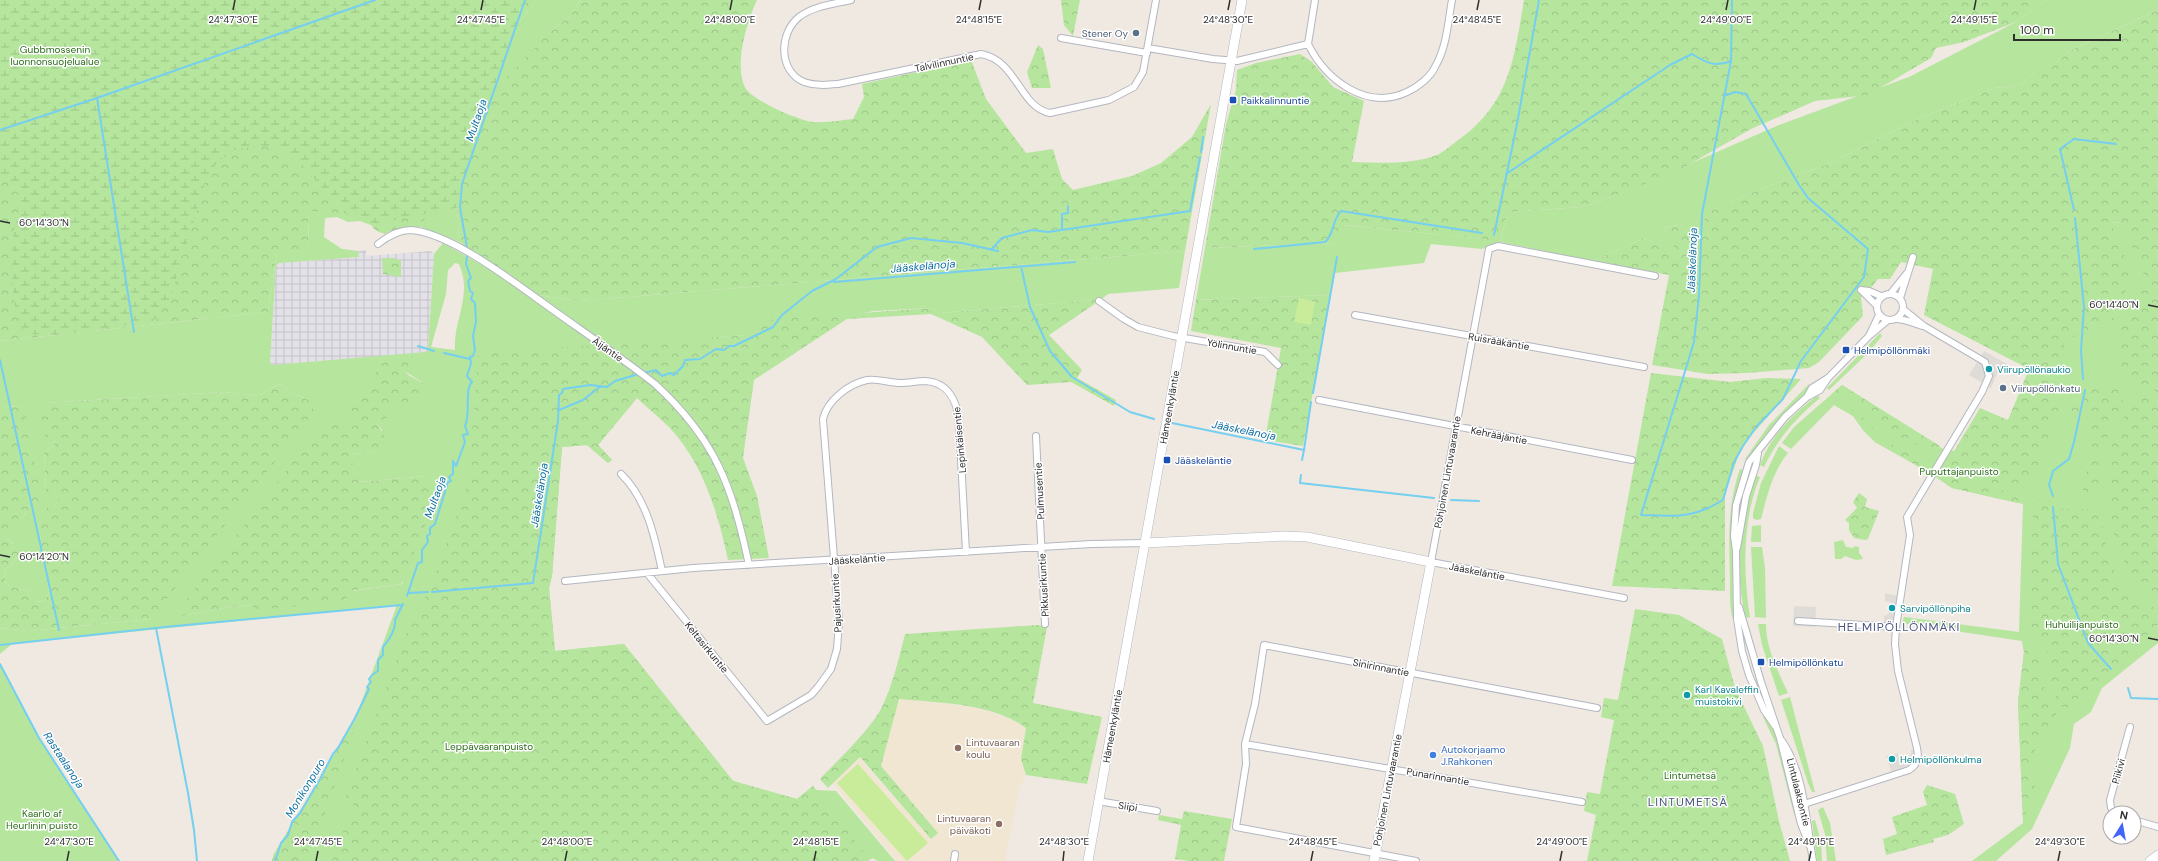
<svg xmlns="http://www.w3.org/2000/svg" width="2158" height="861" viewBox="0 0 2158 861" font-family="'DM Sans',sans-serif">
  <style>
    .industrial { fill: url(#industrial-grid) }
    .education { fill: #f0e6d1 }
    .grass { fill: #b6e59e; fill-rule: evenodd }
    .forest { fill: url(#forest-crowns) }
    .wetland { fill: url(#wetland-marsh) }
    .pitch { fill: #c9ec9a }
    .plaza { fill: #dfdcd8 }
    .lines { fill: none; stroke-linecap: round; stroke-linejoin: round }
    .stream { stroke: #75cff0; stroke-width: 2 }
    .street-casing { stroke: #b4b7c1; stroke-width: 8 }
    .secondary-casing { stroke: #b4b7c1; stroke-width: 10 }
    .street { stroke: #fff; stroke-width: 6 }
    .secondary { stroke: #fff; stroke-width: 9 }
    .ticks { fill: none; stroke: #2e2e2e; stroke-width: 1.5 }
    .service-dot { fill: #5c6f8a; stroke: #fff; stroke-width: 1.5 }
    .transit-dot { fill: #1a4fb4; stroke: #fff; stroke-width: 1.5 }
    .culture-dot { fill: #0f9aa8; stroke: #fff; stroke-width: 1.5 }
    .education-dot { fill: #8d6e63; stroke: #fff; stroke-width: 1.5 }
    .shop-dot { fill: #3f7fe0; stroke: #fff; stroke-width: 1.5 }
    .labels { text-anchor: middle; stroke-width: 3; stroke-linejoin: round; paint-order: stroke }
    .service-label { font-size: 10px; fill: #4e5e75; stroke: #fff; text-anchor: end }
    .park-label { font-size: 10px; fill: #2c6e1b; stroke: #fff }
    .street-label { font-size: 10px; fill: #2e2e2e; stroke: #fff }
    .transit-label { font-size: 10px; fill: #164399; stroke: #fff; text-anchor: start }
    .culture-label { font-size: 10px; fill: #0d838f; stroke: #fff; text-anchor: start }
    .education-label { font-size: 10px; fill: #785e54; stroke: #fff; text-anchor: start }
    .shop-label { font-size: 10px; fill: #366cbe; stroke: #fff; text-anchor: start }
    .water-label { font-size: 11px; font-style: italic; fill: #0d6fa3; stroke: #fff }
    .quarter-label { font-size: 12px; letter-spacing: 1px; fill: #4d5680; stroke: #fff }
    .ticks-label { font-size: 10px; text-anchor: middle; fill: #2e2e2e; stroke: #fff; stroke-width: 3; stroke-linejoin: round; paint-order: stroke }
  </style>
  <defs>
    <pattern id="industrial-grid" width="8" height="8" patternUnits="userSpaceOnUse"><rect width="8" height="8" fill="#e3e1e8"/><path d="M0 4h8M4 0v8" fill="none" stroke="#c3c1c7"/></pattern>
    <pattern id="forest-crowns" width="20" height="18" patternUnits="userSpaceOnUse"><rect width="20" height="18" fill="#b6e59e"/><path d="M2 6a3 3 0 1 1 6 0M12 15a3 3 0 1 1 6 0" fill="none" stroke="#9dc588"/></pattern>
    <pattern id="wetland-marsh" width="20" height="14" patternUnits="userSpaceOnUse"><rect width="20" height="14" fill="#b6e59e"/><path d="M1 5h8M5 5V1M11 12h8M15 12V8" fill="none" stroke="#9dc588"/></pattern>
  </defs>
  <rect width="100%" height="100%" fill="#efe9e1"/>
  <path class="industrial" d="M366 250 367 256 431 251 434 254 428 350 425 353 272 365 270 363 276 266 279 263 358 257V251Z"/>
  <path class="education" d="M899 699 975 707 1018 722 1026 728 1021 759 1026 775 1019 789 1005 861H897L833 783 860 757 864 764 931 839 938 833 881 766Z"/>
  <path class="grass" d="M536 0H580L571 15 550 32 457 202 459 242 421 227 425 219 371 225 360 221 348 222 337 217 325 218 324 237 342 249 358 251 359 257 279 263 276 266 270 362 272 365 425 352 428 350 434 254 443 243 498 274 596 344 637 398 598 445 612 460 608 463 587 445 562 447 552 576 549 588 555 651 624 644 733 781 797 799 813 786 816 790 836 791 895 861H878L872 858 868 861H272L274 854 354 722 397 605 12 644 0 654V628L28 631 151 619 309 400 290 392 281 384 271 388 259 396 224 392 44 403 55 439 54 446 44 452 46 491 55 495 58 499 55 506 38 523 49 592 45 600 36 602 33 592 6 585 4 571 17 558 13 543 2 537 32 508 24 406 0 407V341L268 312 277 253 309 249 308 210 501 46ZM455 263 459 264C473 295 453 320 455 350L431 347 446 294 448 270ZM385 359 425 384 385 407 374 420 382 430 375 452 349 454 357 482 428 476 402 584 253 605 228 607 182 616 350 428 358 424 352 408Z
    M2046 0H2158V10L2067 52 2051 68H2040L2019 86 1994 88 1918 119 1828 164 1763 188 1710 211 1705 220 1663 228 1678 254 1644 238 1593 261 1500 242 1506 219 1510 212 1581 207 1618 195 1779 125 1909 77 2016 22Z
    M2099 221 2158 227V643L2102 688 2091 712 2074 724 2070 748 2032 829 1996 861H1972L2023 823 2018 702 2024 652 2022 641 1902 623 1904 617 2019 632 2023 504 1952 488 1929 472 1875 442 1863 430 1853 416 1834 405 1791 449 1782 443 1794 427 1842 385 1943 449 1955 451 2031 484 2036 379 2055 293Z
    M1344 225 1484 239 1482 249 1431 244 1424 263 1335 273 1328 295 1196 300 1205 248 1338 243Z
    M1185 251 1179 288 1108 294 1099 301 1093 300 940 313 930 308 874 311 746 335 608 345 537 295 579 301Z
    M1880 333 1882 336 1866 355 1829 390 1827 388Z
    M1809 384 1811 387 1776 422 1748 460 1745 459 1769 425Z
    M1818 395 1820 398C1796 418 1778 438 1764 467L1760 465C1772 434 1792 415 1818 395Z
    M1779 446 1788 453C1773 471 1767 496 1761 519L1756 520 1753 518V513L1761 483Z
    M1740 469 1743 470C1726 519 1734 569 1736 620H1733C1729 607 1730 591 1730 578 1729 540 1727 505 1740 469Z
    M1755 475 1760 477C1742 520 1743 572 1750 617L1746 618C1733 571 1741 520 1755 475Z
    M1761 525V542H1751L1752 526Z
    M1843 540 1846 547 1853 548 1855 546 1859 547V553L1863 558 1862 559 1856 560 1845 556 1841 559H1835L1834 542Z
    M1751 547H1762L1765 568 1766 618 1755 617Z
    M1758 624H1766C1766 649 1778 671 1788 693L1779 696 1762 645Z
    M0 664 39 738 119 861H0Z
    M1790 697 1815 792H1812L1808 783 1781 700Z
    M1765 715 1775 732 1797 813 1794 814 1776 744 1763 717Z
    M1823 807 1830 823 1836 861H1827L1825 834 1818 810Z
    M1815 820 1821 842 1822 861H1817L1812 821Z"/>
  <path class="forest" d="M0 0H536L501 46 344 213 308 211 309 250 277 253 268 312 0 341Z
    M580 0H757C747 21 733 67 746 89 753 100 799 121 814 122 826 123 841 120 853 119L864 97 862 84 971 60 986 99 1026 153 1053 149 1062 179 1073 190 1132 176 1161 163 1192 137 1211 104 1185 251 579 301 537 295 459 242 457 202 480 105 550 32 571 15Z
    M1061 0H1080L1073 36 1064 25Z
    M1524 0H2046L2016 22 1964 42 1936 48 1931 58 1868 95 1815 101 1751 129 1681 169 1618 195 1581 207 1510 212 1506 219 1500 242 1482 249 1483 239 1345 225 1339 243 1205 248 1226 124 1236 90 1237 70 1256 63 1300 54 1312 62 1333 87 1364 101 1352 162C1380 163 1410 165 1437 155 1444 152 1451 145 1457 141 1510 104 1514 59 1524 0Z
    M2158 10V392L2119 375 2118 328 2140 291 2144 270 2120 223 2111 222 2121 250 2133 270 2132 276 2113 320 2102 328 2065 339 2061 373 2038 371 2036 379 2066 385 2067 388 2029 488 1988 482 1947 463 1980 408 2008 420 2029 369 1924 315 1933 269 1901 262 1890 279H1878L1871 288 1865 289 1861 298 1863 316 1819 362 1809 368 1747 373 1708 374 1652 365 1669 275 1593 261 1644 238 1677 253 1663 228 1704 220 1710 211 1763 188 1828 164 1918 119 1994 88 2019 86 2040 68H2051L2067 52Z
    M1038 45 1043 49 1051 88H1032L1027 72Z
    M431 195 425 219 421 227C408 227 395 227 385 234 374 231 371 227 368 217Z
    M382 258H394L401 261V277L383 274Z
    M1335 273 1303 446 1265 440 1281 348 1191 331 1196 300 1328 295Z
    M1093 300 1099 301 1049 335 1082 370 1077 378 1116 400 1114 406 1071 382 1027 385 982 337 931 314 847 319 754 380 743 458 757 496 769 558 728 560C718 513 703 463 669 427 659 417 647 408 637 398L598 445 612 460 608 463 587 445 562 447 552 576 549 588 555 651 624 644 733 781 797 799 813 786 862 850 872 858 868 861H332L354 803 343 804 408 629 431 586 468 484 478 353 746 335 753 321 930 308 940 313Z
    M414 356 419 368 402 369 410 376 425 384 418 402 385 407 387 420H375L386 439 375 452 349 454 354 468 361 469 358 482 428 476 430 514 401 584 350 591 345 602 255 610 252 605 228 607 182 616 176 613 313 436 335 418 350 428 357 424 351 408 385 359Z
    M1651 373 1730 382 1767 378 1801 379 1742 446 1725 493V591L1612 586Z
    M281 384 290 392 309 400 314 412 151 619 28 631 0 628V407L24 406 42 503 24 515 21 530 14 534 3 537 20 548 17 558 4 571 6 585 33 592 37 602 45 600 49 592 38 523 47 508 55 506 58 499 55 495 46 492 44 452 54 446 55 440 45 436 41 414 44 403 224 392 259 396 271 388Z
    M1842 385 1940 446 1936 453 1892 434 1873 415 1835 391Z
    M2098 387 2124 391C2124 410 2105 437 2100 458 2098 471 2105 485 2099 497H2085L2083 489 2085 475 2093 460 2090 426 2087 416 2071 411 2075 393 2078 388Z
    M2139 395 2158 401V596L2146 590 2130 575 2115 540 2109 505V454L2120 424 2128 410 2129 403Z
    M1832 399 1849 407 1862 417 1883 439 1897 447 1932 461 1926 471 1875 442 1863 430 1853 416 1834 405Z
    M1944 467 1972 483 2021 495 2018 503 1952 488 1937 478Z
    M1859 493 1867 499 1865 507 1879 511 1868 539 1865 540 1854 538 1849 530V523L1845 520 1857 508 1853 502Z
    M2034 499 2063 509H2099C2105 539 2109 579 2136 598 2142 603 2151 606 2158 609V624L2128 654 2065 710 2051 690V657L2039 641 2031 635 2028 628Z
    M1635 609 1679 615 1722 639 1735 688 1763 746 1779 821 1790 861H1587L1596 815 1584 811 1587 792 1600 794 1614 720 1601 717 1604 698 1618 700Z
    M1038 625 1047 627 1033 703 1102 717 1087 784 1026 775 1021 759 1026 728C993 703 939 703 899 699L881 766 938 833 931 839 860 757 828 788 820 779C838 760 871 729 882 707 893 684 899 658 905 634Z
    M2022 641 2040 655 2046 700 2058 712 2036 746 2031 764 2035 786 2034 792 2023 821 2018 702 2024 652Z
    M354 722 355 726 309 861H272L274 854Z
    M1927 785 1955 794 1964 824 1948 835 1933 839 1934 842 1886 855 1883 839 1897 834 1892 817 1927 805 1923 792Z
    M1184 811 1232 819 1224 861H1189L1175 859 1181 825 1158 820 1159 815 1182 819Z"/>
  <path class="wetland" d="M0 0H525L462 184 460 207 371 225 344 213 302 165 277 149 259 146 233 150 216 164 205 184 171 295 157 319C125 324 52 342 24 332 9 305 12 268 13 238 14 222 25 202 14 187 11 182 4 178 0 175Z"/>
  <path class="pitch" d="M1299 298 1315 302 1311 325 1294 322Z
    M858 764 928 843 907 861 837 783Z"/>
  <path class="plaza" d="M1984 351 2007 364 2003 371H1998L1991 388 1969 375Z
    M1885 593 1898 596 1894 618 1888 623H1884V616L1889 614 1888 609 1891 602 1885 601Z
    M1794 606 1816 607 1815 627 1793 626Z
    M1914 749 1913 761 1907 766 1892 773 1886 756 1898 753 1899 763 1904 764 1911 754V750Z"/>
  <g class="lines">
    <path class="stream" d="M1724 96 1735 92 1746 94 1799 185 1808 198 1868 249 1864 277 1801 361 1783 399 1756 427 1743 446 1734 462 1723 500C1692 519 1676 516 1641 515L1694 342 1699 295 1702 214 1731 61 1732 0
      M97 98 134 332
      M0 130 97 98 375 0
      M1201 152 1203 137
      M1506 174 1670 65 1692 54C1705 62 1715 68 1731 61
      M2074 210 2060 149 2074 139 2116 144
      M2075 218 2084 307 2081 350 2083 379
      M1062 229V214L1068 213V206
      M1494 235 1517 124 1539 0
      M467 248 460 207 462 184 525 0
      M1254 249 1325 242C1334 235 1332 220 1341 211L1482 233
      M991 250 1002 238 1032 230 1048 232 1190 211 1200 157
      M1021 266 1030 307 1050 351 1072 377 1130 412 1154 419
      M834 282 1075 262
      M418 346 434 351
      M444 353 470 359
      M0 360 59 630
      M644 373 656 370 662 376 670 373 674 375 683 366 685 360 700 359 716 349 724 350 729 346H734L773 327 782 315 812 291 836 279 877 247 911 238 962 243 998 251
      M1313 393 1337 257
      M559 410 583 400 601 386
      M1172 423 1304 450 1302 460
      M1304 450 1311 402
      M1301 475 1300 483 1434 498
      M2053 496 2049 485 2053 471 2069 459 2074 442 2085 390
      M1451 500 1479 501
      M2053 507 2058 564 2088 643 2111 669
      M432 592 533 583 558 421 559 395 562 393 563 389 590 385 607 387 615 381 639 374
      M408 593 428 592
      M407 596 418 563 422 562V550L428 542 427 536 430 534V528L435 524 448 482 451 481 449 477 453 474V461L456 466 465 442 463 435 468 434 465 426C471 414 464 390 472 382L467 376 471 363 470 357 473 356 475 350 473 336 476 322 475 303 471 299 473 293 470 291 468 281 471 278 466 264 467 256
      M156 628 188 793 194 830 197 861
      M0 645 165 627 402 605
      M0 664 39 738 119 861
      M2128 688 2131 698 2158 699
      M275 861 281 843 288 835 292 822 300 813 320 779 333 754 338 748 355 718 369 689 367 687 371 682 369 679 372 675 378 671V660L383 655V647C389 640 396 629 395 620L403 604"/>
    <defs>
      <path id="street" d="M851 0C834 4 813 6 799 17 779 33 778 71 804 82 815 86 826 85 838 84L981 54C1017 60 1020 108 1050 113L1109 100 1134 87 1143 72 1156 0
        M1061 38 1147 53
        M1308 44 1315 0
        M1148 48 1213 59 1237 61 1308 44C1326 80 1366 111 1407 92 1418 87 1431 77 1436 65 1447 46 1448 21 1452 0
        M378 244C388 236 398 230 411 230 452 233 519 286 553 310 588 335 622 358 655 384 716 440 732 486 749 565
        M1861 290 1869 291 1881 296
        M1861 290 1876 305
        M1891 293 1907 273
        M1877 307a13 13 0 1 1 26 0a13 13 0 1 1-26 0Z
        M1900 298 1913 257
        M1099 301 1124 319 1138 327 1173 336 1265 352 1278 365
        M1355 315 1644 367
        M1896 319C1906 319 1914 324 1923 326
        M1869 336 1879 315
        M1807 397 1812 388 1828 378 1869 336 1888 320
        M1319 400 1632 460
        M1036 436 1045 624
        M621 474C647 499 655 538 662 571
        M1737 548 1746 496 1756 465 1758 453
        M647 573 767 721 811 695 818 687 831 669 837 649 839 622 823 419C827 401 848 384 867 380 877 378 889 383 900 383 909 383 917 381 925 381 948 382 957 401 959 421L966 552
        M565 581 693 568 1091 544 1145 543
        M1624 598 1431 562 1489 249 1498 246 1655 276
        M1739 607 1761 682 1780 738 1801 824 1811 849
        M1798 621 1896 627
        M1775 726 1764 710 1749 675 1742 651 1737 619 1736 551 1734 536 1736 505 1749 462 1785 417 1807 397 1820 390 1828 378
        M1782 741C1805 775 1806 821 1813 861
        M1245 744 1582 802
        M1098 801 1157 811
        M1798 806 1909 770C1918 764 1919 758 1917 748L1898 671 1895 644 1896 627 1910 535 1907 517 1982 392 1989 376 1985 362 1924 326 1903 309
        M2115 813 2111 808 2110 800 2130 727
        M2134 820 2158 827
        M954 861 955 854
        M1416 861 1236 827 1246 764 1245 744 1255 704 1264 645 1597 708"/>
      <path id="secondary" d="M1145 543 1285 536 1307 537 1431 562 1374 861
        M1088 861 1242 0
        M2150 861 2158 855"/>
    </defs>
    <use href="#street" class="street-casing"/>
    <use href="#secondary" class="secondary-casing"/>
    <use href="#street" class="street"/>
    <use href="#secondary" class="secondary"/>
  </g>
  <path class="ticks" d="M233 10 235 0M481 10 483 0M730 10 732 0M979 10 981 0M1228 10 1230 0M1477 10 1479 0M1726 10 1728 0M1974 10 1976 0M0 221 10 223M2148 305 2158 307M0 555 10 557M2148 638 2158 640M67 861 69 851M316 861 318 851M565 861 567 851M814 861 816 851M1063 861 1064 851M1311 861 1313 851M1560 861 1562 851M1809 861 1811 851M2058 861 2060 851"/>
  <g class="service-dot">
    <circle cx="1136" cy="33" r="4"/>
    <circle cx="2003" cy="388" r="4"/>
  </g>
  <g class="transit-dot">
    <rect x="1229" y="96" width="8" height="8" rx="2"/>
    <rect x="1842" y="346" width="8" height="8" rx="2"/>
    <rect x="1163" y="456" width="8" height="8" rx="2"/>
    <rect x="1757" y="658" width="8" height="8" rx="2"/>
  </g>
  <g class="culture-dot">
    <circle cx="1989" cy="369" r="4"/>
    <circle cx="1892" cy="608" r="4"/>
    <circle cx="1687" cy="695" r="4"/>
    <circle cx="1892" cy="759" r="4"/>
  </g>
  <g class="education-dot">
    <circle cx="958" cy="748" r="4"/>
    <circle cx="999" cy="824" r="4"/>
  </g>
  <circle class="shop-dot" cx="1433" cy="755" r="4"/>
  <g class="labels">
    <g class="service-label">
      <text x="1128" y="37">Stener Oy</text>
      <text x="2011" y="392" text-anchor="start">Viirupöllönkatu</text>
    </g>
    <g class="park-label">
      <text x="55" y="53">Gubbmossenin<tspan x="55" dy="12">luonnonsuojelualue</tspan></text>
      <text x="1959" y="475">Puputtajanpuisto</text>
      <text x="2082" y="628">Huhuilijanpuisto</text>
      <text x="489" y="750">Leppävaaranpuisto</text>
      <text x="1690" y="779">Lintumetsä</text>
      <text x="42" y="817">Kaarlo af<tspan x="42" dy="12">Heurlinin puisto</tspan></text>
    </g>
    <g class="street-label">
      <text transform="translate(944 62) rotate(-12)" y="4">Talvilinnuntie</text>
      <text transform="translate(1499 341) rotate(10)" y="4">Ruisrääkäntie</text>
      <text transform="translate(1232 346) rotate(10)" y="4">Yölinnuntie</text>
      <text transform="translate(608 349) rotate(35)" y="4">Äijäntie</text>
      <text transform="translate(1169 407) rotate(-80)" y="4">Hämeenkyläntie</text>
      <text transform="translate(1499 435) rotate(11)" y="4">Kehrääjäntie</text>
      <text transform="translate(959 440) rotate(-95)" y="4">Lepinkäisentie</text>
      <text transform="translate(1447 472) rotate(-80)" y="4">Pohjoinen Lintuvaarantie</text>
      <text transform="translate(1039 491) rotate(-93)" y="4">Pulmusentie</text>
      <text transform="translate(857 559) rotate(-4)" y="4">Jääskeläntie</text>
      <text transform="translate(1477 571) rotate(11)" y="4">Jääskeläntie</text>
      <text transform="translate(1043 585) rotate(-93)" y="4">Pikkusirkuntie</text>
      <text transform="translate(836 603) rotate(-93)" y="4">Pajusirkuntie</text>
      <text transform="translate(707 647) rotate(51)" y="4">Keltasirkuntie</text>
      <text transform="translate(1381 667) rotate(11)" y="4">Sinirinnantie</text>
      <text transform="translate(1112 726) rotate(-80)" y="4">Hämeenkyläntie</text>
      <text transform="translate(2118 771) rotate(-75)" y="4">Piikivi</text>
      <text transform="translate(1438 776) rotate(10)" y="4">Punarinnantie</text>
      <text transform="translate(1387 790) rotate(-79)" y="4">Pohjoinen Lintuvaarantie</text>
      <text transform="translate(1799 792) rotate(76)" y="4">Lintulaaksontie</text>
      <text transform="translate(1128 806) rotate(9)" y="4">Siipi</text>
    </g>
    <g class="transit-label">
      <text x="1241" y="104">Paikkalinnuntie</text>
      <text x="1854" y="354">Helmipöllönmäki</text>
      <text x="1175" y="464">Jääskeläntie</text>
      <text x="1769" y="666">Helmipöllönkatu</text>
    </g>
    <g class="culture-label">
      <text x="1997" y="373">Viirupöllönaukio</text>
      <text x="1900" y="612">Sarvipöllönpiha</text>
      <text x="1695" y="693">Karl Kavaleffin<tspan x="1695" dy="12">muistokivi</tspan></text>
      <text x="1900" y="763">Helmipöllönkulma</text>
    </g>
    <g class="education-label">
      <text x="966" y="746">Lintuvaaran<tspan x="966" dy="12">koulu</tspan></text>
      <text x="991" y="822" text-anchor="end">Lintuvaaran<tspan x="991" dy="12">päiväkoti</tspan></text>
    </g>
    <g class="shop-label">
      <text x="1441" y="753">Autokorjaamo<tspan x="1441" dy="12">J.Rahkonen</tspan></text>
    </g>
    <g class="water-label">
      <text transform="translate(476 120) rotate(-71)" y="4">Multaoja</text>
      <text transform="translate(1692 260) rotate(-88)" y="4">Jääskelänoja</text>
      <text transform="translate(923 266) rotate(-5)" y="4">Jääskelänoja</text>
      <text transform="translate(1244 430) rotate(11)" y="4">Jääskelänoja</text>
      <text transform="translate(539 495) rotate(-81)" y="4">Jääskelänoja</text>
      <text transform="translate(435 497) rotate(-70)" y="4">Multaoja</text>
      <text transform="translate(64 760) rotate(57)" y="4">Rastaalanoja</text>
      <text transform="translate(305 788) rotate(-59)" y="4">Monikonpuro</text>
    </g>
    <g class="quarter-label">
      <text x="1899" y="631">HELMIPÖLLÖNMÄKI</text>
      <text x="1688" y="806">LINTUMETSÄ</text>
    </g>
  </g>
  <g class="ticks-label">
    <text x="233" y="23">24°47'30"E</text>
    <text x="481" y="23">24°47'45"E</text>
    <text x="730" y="23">24°48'00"E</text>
    <text x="979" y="23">24°48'15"E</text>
    <text x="1228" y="23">24°48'30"E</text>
    <text x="1477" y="23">24°48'45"E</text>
    <text x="1726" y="23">24°49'00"E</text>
    <text x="1974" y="23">24°49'15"E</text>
    <text x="44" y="226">60°14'30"N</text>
    <text x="2114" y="308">60°14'40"N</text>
    <text x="44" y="560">60°14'20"N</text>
    <text x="2114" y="642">60°14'30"N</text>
    <text x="69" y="845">24°47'30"E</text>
    <text x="318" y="845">24°47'45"E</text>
    <text x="567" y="845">24°48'00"E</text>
    <text x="816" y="845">24°48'15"E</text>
    <text x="1064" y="845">24°48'30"E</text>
    <text x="1313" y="845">24°48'45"E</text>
    <text x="1562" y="845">24°49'00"E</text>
    <text x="1811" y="845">24°49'15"E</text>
    <text x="2060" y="845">24°49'30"E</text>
  </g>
  <g transform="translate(2122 825) rotate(11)"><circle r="19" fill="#ffffff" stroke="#ababab"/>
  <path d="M0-3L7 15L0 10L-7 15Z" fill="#4264fb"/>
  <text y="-6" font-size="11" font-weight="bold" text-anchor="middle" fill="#2e2e2e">N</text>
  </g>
  <path d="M2014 34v6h106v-6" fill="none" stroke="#2e2e2e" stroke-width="2"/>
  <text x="2020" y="34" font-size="12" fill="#2e2e2e" stroke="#ffffff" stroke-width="3" paint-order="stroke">100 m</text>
</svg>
